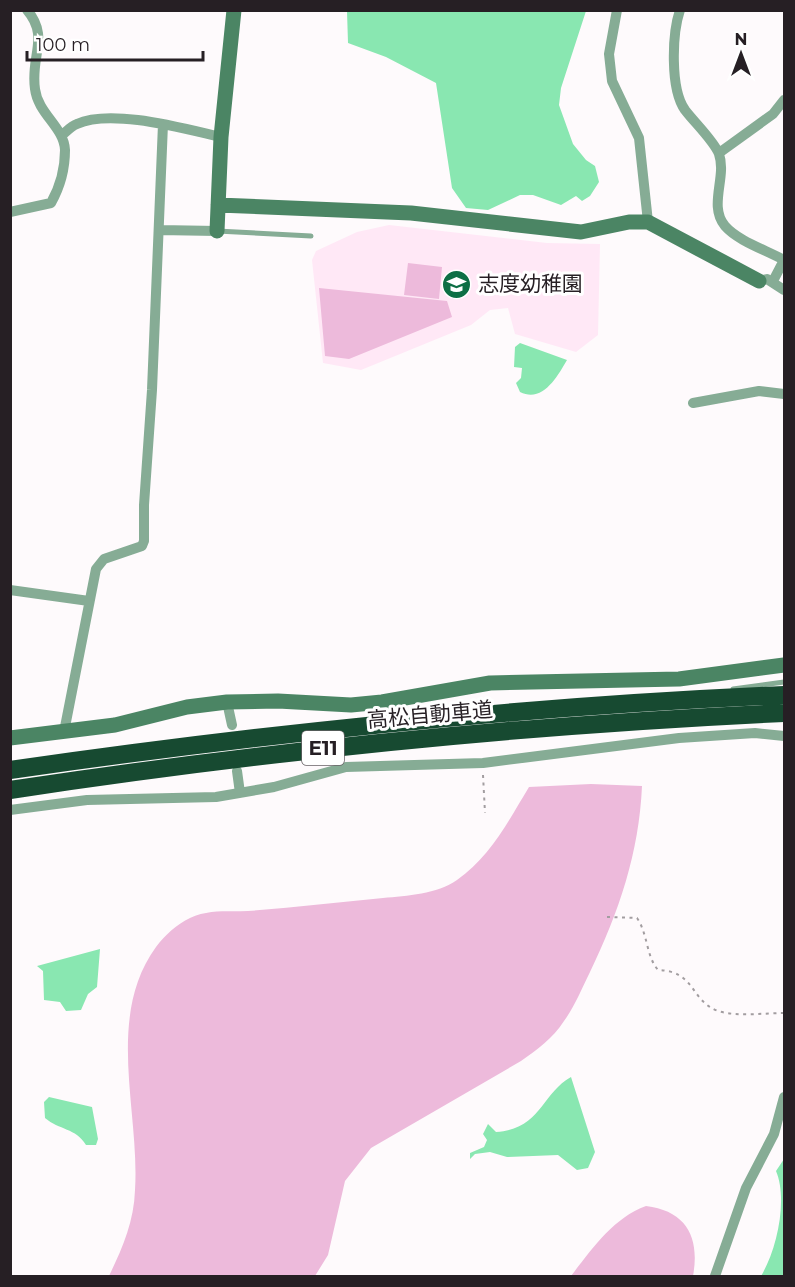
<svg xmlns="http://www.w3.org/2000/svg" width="795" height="1287" viewBox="0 0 795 1287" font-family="Montserrat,'Noto Sans JP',sans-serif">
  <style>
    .built { fill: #ffe8f6 }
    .green { fill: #edbadb }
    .water { fill: #89e7b1 }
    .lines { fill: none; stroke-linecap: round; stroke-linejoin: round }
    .path { stroke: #a29da0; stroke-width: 2; stroke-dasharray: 3 4.5; stroke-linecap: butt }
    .lane { stroke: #86ac95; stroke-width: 5 }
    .street { stroke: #86ac95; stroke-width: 10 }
    .secondary { stroke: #4b8564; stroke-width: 15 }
    .highway { stroke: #174a31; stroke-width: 18 }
    .labels { text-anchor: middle; stroke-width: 6; stroke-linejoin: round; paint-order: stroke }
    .shield { fill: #fff; stroke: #676266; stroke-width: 1.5 }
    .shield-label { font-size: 20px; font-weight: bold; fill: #261f24 }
    .poi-label { font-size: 21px; fill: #261f24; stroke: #fff; text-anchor: start }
    .street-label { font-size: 21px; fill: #261f24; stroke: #fff }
  </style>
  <rect width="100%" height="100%" fill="#fefafc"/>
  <path class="built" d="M389 225 547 243 600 244 598 335 576 352 515 334 508 308 490 310 471 325 361 370 323 363 312 260 316 251 357 232Z"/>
  <path class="green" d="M408 263 442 267 439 299 404 295Z
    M319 288 447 301 452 317 349 359 325 356Z
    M591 784 642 786C639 853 619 912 590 972 582 988 575 1006 564 1021 553 1038 537 1050 521 1061L371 1148 345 1181 328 1255 315 1276H109C122 1249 134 1222 135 1190 140 1112 105 1017 156 947 165 935 177 924 190 918 209 909 228 912 248 911 293 908 338 902 383 898 407 896 437 894 457 880 490 857 509 820 529 787Z
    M646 1206C687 1211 700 1238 693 1276H571C592 1249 613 1218 646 1206Z"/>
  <path class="water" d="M347 11H586L561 88 559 105 573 144 586 160 595 166 599 182 590 196 582 201 576 196 561 205 533 195H520L488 210 466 208 452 188 436 83 386 57 348 43Z
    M520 343 567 360C557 377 543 403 520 392L516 383 521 378 522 368 514 367 515 347Z
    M100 949 97 987 88 994 81 1010 66 1011 60 1002 44 1000 43 971 37 966Z
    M571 1077 595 1152 588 1168 577 1170 558 1155 507 1157 490 1152 475 1154 470 1159V1153L484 1147 487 1140 483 1134 488 1124 496 1132C541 1129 541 1094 571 1077Z
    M49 1097 92 1107 98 1139 96 1145H86C76 1128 59 1130 45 1118L44 1102Z
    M784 1159V1276H761C777 1250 788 1199 776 1171Z"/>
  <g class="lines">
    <path class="path" d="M483 775 485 813
      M607 917 637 918C648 934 646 956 658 970 696 971 690 1001 718 1011 737 1017 764 1013 784 1013"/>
    <path class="lane" d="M217 231 311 236
      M733 689 784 682"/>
    <path class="street" d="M617 10 609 54 612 81 639 138 648 222
      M680 10C672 34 670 89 685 110 694 122 714 141 719 154 727 177 708 206 725 226 738 241 766 250 784 260
      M62 135C66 132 71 126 77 124 111 108 185 129 221 137
      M719 153 773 114 784 100
      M10 212 51 203C60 187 65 170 65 150 64 127 38 114 35 89 30 56 50 37 27 10
      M159 230 217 231
      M759 281 767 279 784 290
      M773 281 784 260
      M693 403 759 391 784 394
      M10 590 89 601
      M227 702 232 725
      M64 732 96 569 104 559 142 546 144 541V505L152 390 163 124
      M237 771 240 793
      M10 810 87 800 216 797 274 787 346 767 483 763 679 738 755 733 784 736
      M715 1276 746 1188 774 1134 784 1097"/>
    <path class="secondary" d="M218 205 411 213 581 232 629 222H648L759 281
      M217 231 221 137 234 10
      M10 738 115 725 187 707 227 702 278 701 351 705 382 702 490 683 679 679 784 665"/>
    <path class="highway" d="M10 770C267 733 525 706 784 695
      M10 790C267 751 525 725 784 713"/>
  </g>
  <defs>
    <symbol id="school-disc" viewBox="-11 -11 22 22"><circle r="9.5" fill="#0d6f45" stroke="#fff"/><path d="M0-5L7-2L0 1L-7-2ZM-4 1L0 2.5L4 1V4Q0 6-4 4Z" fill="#fff"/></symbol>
  </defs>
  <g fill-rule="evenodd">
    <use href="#school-disc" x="440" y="268" width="33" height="33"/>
  </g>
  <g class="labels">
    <rect class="shield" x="302" y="731" width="42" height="34" rx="4.5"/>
    <g class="shield-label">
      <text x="323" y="755">E11</text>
    </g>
    <g class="poi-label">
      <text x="478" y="291">志度幼稚園</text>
    </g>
    <g class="street-label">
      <text transform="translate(430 715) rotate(-5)" y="7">高松自動車道</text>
    </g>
  </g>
  <rect width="795" height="1287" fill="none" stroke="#261f24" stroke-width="24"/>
  <g transform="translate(741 54)" stroke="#ffffff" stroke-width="4.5" paint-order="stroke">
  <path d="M0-4.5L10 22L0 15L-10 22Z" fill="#261f24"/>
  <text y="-9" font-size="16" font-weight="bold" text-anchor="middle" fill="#261f24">N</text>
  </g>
  <path d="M27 51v9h176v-9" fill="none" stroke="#261f24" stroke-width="3"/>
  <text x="36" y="51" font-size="18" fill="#261f24" stroke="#ffffff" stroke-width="4.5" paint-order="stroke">100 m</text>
</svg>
